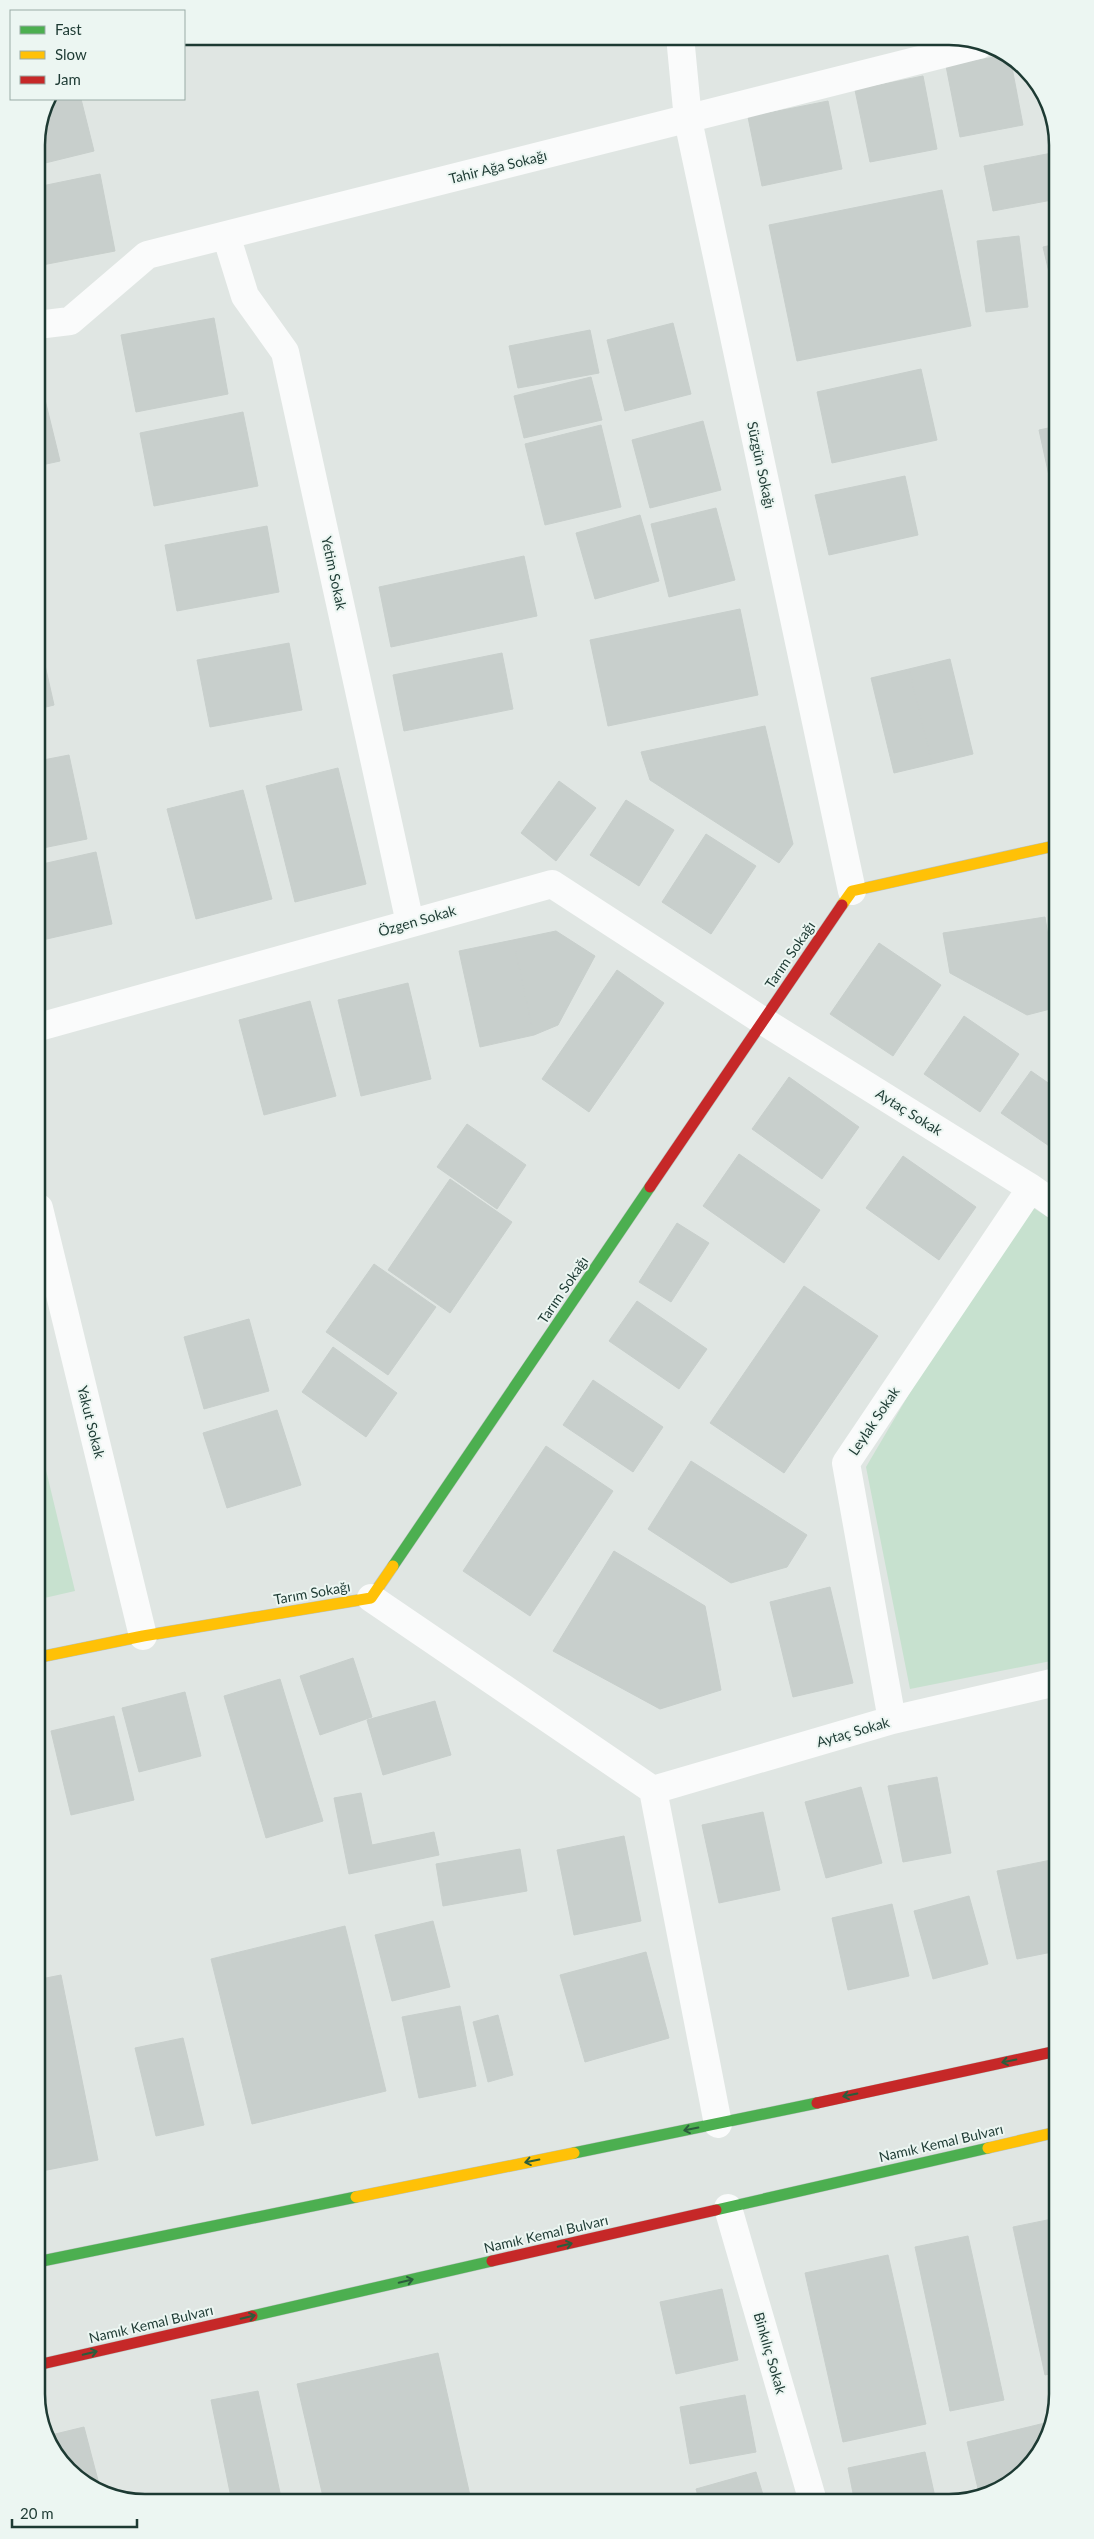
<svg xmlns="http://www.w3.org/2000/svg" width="1094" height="2539" viewBox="0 0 1094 2539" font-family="Lato,sans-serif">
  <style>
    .green { fill: #c7e1cf }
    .building { fill: #c8cfcc; stroke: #c8cfcc }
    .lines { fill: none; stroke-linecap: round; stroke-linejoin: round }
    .fast-casing { stroke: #b9c3bf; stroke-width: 12 }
    .slow-casing { stroke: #b9c3bf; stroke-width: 12 }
    .jam-casing { stroke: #b9c3bf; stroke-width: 12 }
    .street { stroke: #fafbfb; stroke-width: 28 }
    .fast { stroke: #4caf50; stroke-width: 11 }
    .slow { stroke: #ffc107; stroke-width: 11 }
    .jam { stroke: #c62828; stroke-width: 11 }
    .oneway { stroke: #2b5d3c }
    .labels { text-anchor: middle; stroke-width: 4; stroke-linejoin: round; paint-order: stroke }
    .street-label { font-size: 14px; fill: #1d3a33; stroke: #ecf6f2 }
    .rim { fill: none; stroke: #1d3a33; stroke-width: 2.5 }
  </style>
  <rect width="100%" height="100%" fill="#e0e6e3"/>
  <path class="green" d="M1023 1201 1055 1222 1056 1660 910 1689 866 1467Z
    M40 1445 75 1591 40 1599Z"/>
  <path class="building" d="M497 36H546L499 46Z
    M1005 55 1010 57 1023 125 960 137 946 66Z
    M923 76 937 149 870 162 855 90Z
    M48 99H81L94 151 37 165 36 139Z
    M828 101 842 169 762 186 748 117Z
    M1052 153V200L993 211 984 166Z
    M100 174 115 251 37 266V187Z
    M942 190 971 326 797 361 769 225Z
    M1019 236 1028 307 986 312 977 241Z
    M1052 245V285L1043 247Z
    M214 318 228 394 136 412 121 335Z
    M673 323 691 394 625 411 607 340Z
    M590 330 599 373 518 388 509 346Z
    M37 367 60 461 37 466Z
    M921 369 937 440 832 463 817 392Z
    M591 377 602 420 524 438 514 396Z
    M243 412 258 486 154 506 140 433Z
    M703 421 721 490 650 508 632 440Z
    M601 425 621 507 545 525 525 444Z
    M1053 427V494L1039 430Z
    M905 476 918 535 829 555 815 495Z
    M716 508 735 580 669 597 651 524Z
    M640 515 659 581 595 599 576 533Z
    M267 526 279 592 177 611 165 545Z
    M524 556 537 616 391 647 379 587Z
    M740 609 758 695 608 726 590 640Z
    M38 634 54 705 38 709Z
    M289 643 302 710 210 727 197 660Z
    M502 653 513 709 404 731 393 675Z
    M950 659 973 754 932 764 909 669Z
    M909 669 932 764 894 773 871 678Z
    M765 726 793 844 779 863 650 780 641 752Z
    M69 755 87 839 38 849V761Z
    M338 768 366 884 295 902 266 786Z
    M559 781 596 808 556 861 521 833Z
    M243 790 272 899 196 919 167 809Z
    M626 800 674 830 639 886 590 855Z
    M706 834 756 866 711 934 662 902Z
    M96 852 112 924 38 941V865Z
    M1045 917 1054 974V1008L1027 1015 950 973 943 933Z
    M556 931 595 956 558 1025 534 1035 513 940Z
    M513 940 534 1035 480 1047 459 951Z
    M879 943 941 985 893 1056 830 1014Z
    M617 970 664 1003 625 1060 577 1028Z
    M408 983 431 1079 361 1096 338 1000Z
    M310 1001 336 1096 264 1115 239 1020Z
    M964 1016 1019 1054 980 1112 924 1074Z
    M577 1028 625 1060 589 1112 542 1079Z
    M1031 1071 1054 1087 1055 1150 1001 1113Z
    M789 1077 859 1127 822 1179 752 1129Z
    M467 1124 526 1165 497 1209 437 1167Z
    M739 1154 820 1210 784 1263 703 1206Z
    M903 1156 976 1207 939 1260 866 1208Z
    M450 1179 512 1222 450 1313 388 1270Z
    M677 1223 709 1243 671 1302 639 1282Z
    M374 1264 436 1307 388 1375 326 1332Z
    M804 1286 878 1336 784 1473 710 1423Z
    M637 1301 707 1349 679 1389 609 1341Z
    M249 1319 269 1391 204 1409 184 1337Z
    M333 1347 397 1393 366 1437 302 1392Z
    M593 1380 663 1427 633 1472 563 1425Z
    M277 1410 301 1485 227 1508 203 1433Z
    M546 1446 613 1491 530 1616 463 1571Z
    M691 1461 807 1535 787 1567 731 1583 648 1529Z
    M614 1551 705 1606 721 1690 660 1709 553 1651Z
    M830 1587 853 1683 793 1697 770 1602Z
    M353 1658 372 1717 320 1735 300 1676Z
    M280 1679 323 1821 266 1838 224 1696Z
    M185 1692 201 1756 139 1772 122 1708Z
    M435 1701 451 1755 383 1775 367 1720Z
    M114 1716 134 1800 71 1815 51 1731Z
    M937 1777 951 1853 903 1862 888 1786Z
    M861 1787 882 1863 826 1878 805 1802Z
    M361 1793 372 1845 434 1832 439 1855 349 1874 334 1798Z
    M763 1812 780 1890 719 1903 702 1825Z
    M624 1836 641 1921 574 1935 557 1850Z
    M520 1849 527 1891 443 1906 436 1864Z
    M1051 1860 1056 1884 1057 1951 1017 1959 997 1871Z
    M969 1896 988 1964 933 1979 914 1911Z
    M892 1904 909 1976 848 1990 832 1918Z
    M433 1921 450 1987 392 2001 375 1935Z
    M345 1926 386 2091 252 2124 211 1959Z
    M646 1952 669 2038 585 2062 560 1975Z
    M61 1975 98 2160 42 2171 41 1979Z
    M460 2006 476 2086 419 2098 402 2017Z
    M498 2015 513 2075 488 2082 473 2022Z
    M183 2038 204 2125 156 2136 135 2048Z
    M1057 2218 1058 2372 1045 2375 1013 2227Z
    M968 2236 1004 2400 950 2411 915 2247Z
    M888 2255 926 2424 843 2442 805 2273Z
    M722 2289 738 2360 676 2374 660 2302Z
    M438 2353 471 2500 324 2501 297 2384Z
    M258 2391 282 2502H232L211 2400Z
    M745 2395 756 2452 690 2464 680 2407Z
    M1049 2422 1039 2454 984 2497H980L967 2442Z
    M84 2427 100 2488 79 2480 47 2436Z
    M925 2452 935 2497 854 2498 848 2468Z
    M756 2472 764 2498 699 2499 696 2489Z"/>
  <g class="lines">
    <defs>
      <path id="fast" d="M393 1566 650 1187
        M574 2153 817 2103
        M716 2210 988 2148
        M42 2261 356 2197
        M252 2316 492 2261"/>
      <path id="slow" d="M842 905 852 891 1054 846
        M40 1657 143 1636 371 1598 393 1566
        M988 2148 1057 2132
        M356 2197 574 2153"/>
      <path id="jam" d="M650 1187 842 905
        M817 2103 1057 2051
        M492 2261 716 2210
        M42 2364 252 2316"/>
    </defs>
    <use href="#fast" class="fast-casing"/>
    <use href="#slow" class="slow-casing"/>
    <use href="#jam" class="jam-casing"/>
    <path class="street" d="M680 36 688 120 852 891
      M226 235 245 296 285 352 410 923
      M37 325 70 321 147 255 979 45
      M39 1027 552 884 763 1021 1031 1188 1055 1205
      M39 1208 143 1636
      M371 1598 653 1790 718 2124
      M892 1720 846 1463 1031 1188
      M653 1790 892 1720 1056 1682
      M728 2208 812 2498"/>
    <use href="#fast" class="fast"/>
    <use href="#slow" class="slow"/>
    <use href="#jam" class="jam"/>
  </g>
  <defs><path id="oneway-shaft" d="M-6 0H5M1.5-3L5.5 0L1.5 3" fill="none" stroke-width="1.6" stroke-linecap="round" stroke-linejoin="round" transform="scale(1.25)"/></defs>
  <g class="oneway">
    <use href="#oneway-shaft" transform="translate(1009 2061) rotate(168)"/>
    <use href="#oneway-shaft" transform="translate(850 2095) rotate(168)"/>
    <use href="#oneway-shaft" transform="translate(691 2129) rotate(169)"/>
    <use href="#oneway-shaft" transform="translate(532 2161) rotate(169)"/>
    <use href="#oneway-shaft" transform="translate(565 2245) rotate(-13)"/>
    <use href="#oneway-shaft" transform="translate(406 2281) rotate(-13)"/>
    <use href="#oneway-shaft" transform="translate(248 2317) rotate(-13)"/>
    <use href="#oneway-shaft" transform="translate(90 2353) rotate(-13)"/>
  </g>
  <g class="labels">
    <g class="street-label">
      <text transform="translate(498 167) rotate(-14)" y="5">Tahir Ağa Sokağı</text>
      <text transform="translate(761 465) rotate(78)" y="5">Süzgün Sokağı</text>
      <text transform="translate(334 573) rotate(78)" y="5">Yetim Sokak</text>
      <text transform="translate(417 921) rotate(-16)" y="5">Özgen Sokak</text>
      <text transform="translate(790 955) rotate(-56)" y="5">Tarım Sokağı</text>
      <text transform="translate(909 1112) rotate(32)" y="5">Aytaç Sokak</text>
      <text transform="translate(563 1290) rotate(-56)" y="5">Tarım Sokağı</text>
      <text transform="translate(874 1421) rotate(-56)" y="5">Leylak Sokak</text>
      <text transform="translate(91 1422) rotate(76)" y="5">Yakut Sokak</text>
      <text transform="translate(312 1593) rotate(-10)" y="5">Tarım Sokağı</text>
      <text transform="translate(853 1732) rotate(-16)" y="5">Aytaç Sokak</text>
      <text transform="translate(941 2143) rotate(-13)" y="5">Namık Kemal Bulvarı</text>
      <text transform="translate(546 2234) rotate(-13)" y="5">Namık Kemal Bulvarı</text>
      <text transform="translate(151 2324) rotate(-13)" y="5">Namık Kemal Bulvarı</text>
      <text transform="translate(770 2353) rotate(74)" y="5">Binkılıç Sokak</text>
    </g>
  </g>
  <path d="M0 0H1094V2539H0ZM145 45H949A100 100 0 0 1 1049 145V2394A100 100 0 0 1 949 2494H145A100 100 0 0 1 45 2394V145A100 100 0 0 1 145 45Z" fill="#ecf6f2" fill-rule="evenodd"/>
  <path class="rim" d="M145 45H949A100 100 0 0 1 1049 145V2394A100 100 0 0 1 949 2494H145A100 100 0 0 1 45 2394V145A100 100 0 0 1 145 45Z"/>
  <rect x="10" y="10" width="175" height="90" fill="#ecf6f2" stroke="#99aba6"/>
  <rect x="20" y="26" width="25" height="8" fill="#4caf50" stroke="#99aba6"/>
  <text x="55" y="35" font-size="15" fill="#1d3a33">Fast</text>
  <rect x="20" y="51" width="25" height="8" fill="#ffc107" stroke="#99aba6"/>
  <text x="55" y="60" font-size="15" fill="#1d3a33">Slow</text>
  <rect x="20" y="76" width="25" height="8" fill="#c62828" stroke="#99aba6"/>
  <text x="55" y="85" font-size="15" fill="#1d3a33">Jam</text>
  <path d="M12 2519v8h125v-8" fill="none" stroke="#1d3a33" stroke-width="2.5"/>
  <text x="20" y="2519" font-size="15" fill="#1d3a33" stroke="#ecf6f2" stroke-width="4" paint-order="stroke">20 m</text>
</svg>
